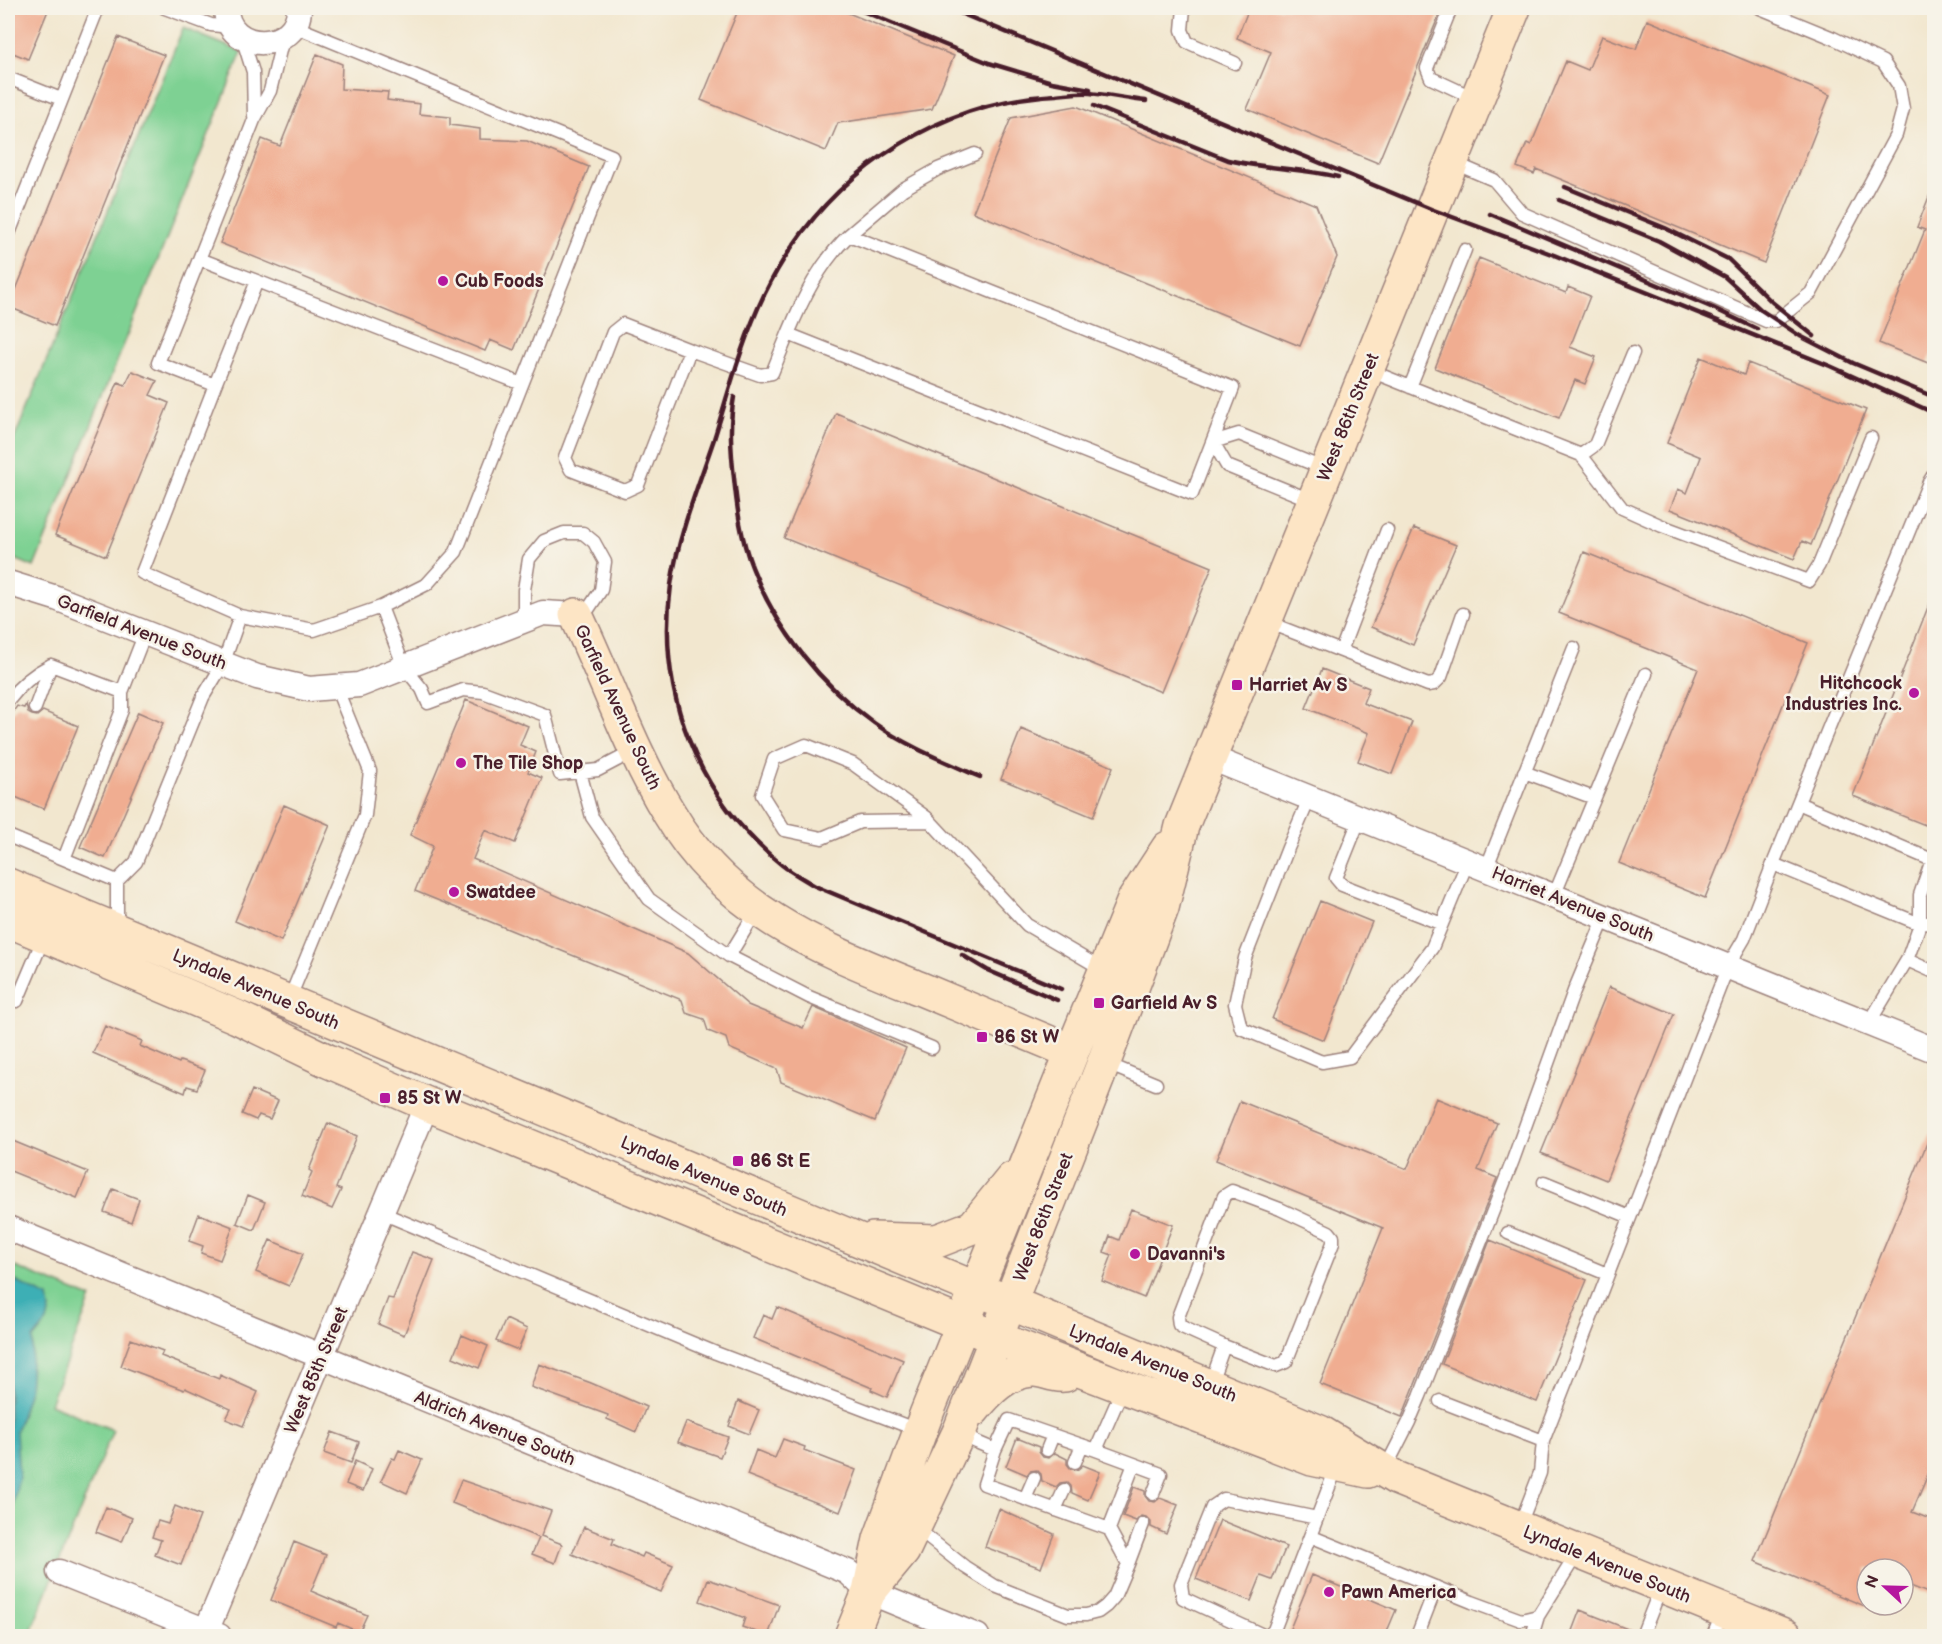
<svg xmlns="http://www.w3.org/2000/svg" width="1942" height="1644" viewBox="0 0 1942 1644" font-family="'Balsamiq Sans',sans-serif">
  <style>
    .green { fill: #7ed193; stroke: #64785f; stroke-width: 1.5 }
    .water { fill: #3dafb5; stroke: #446770; stroke-width: 1.5 }
    .building { fill: #f0ad91 }
    .lines { fill: none; stroke-linecap: round; stroke-linejoin: round }
    .lane-casing { stroke: #9e837d; stroke-width: 15 }
    .street-casing { stroke: #9e837d; stroke-width: 27 }
    .secondary-casing { stroke: #9e837d; stroke-width: 36 }
    .lane { stroke: #fff; stroke-width: 12 }
    .street { stroke: #fff; stroke-width: 24 }
    .secondary { stroke: #fde5c5; stroke-width: 33 }
    .rail { stroke: #4a1f2b; stroke-width: 4.5 }
    .poi-dot { fill: #b5179e; stroke: #f7f3e8; stroke-width: 2 }
    .labels { text-anchor: middle; stroke-width: 5; stroke-linejoin: round; paint-order: stroke }
    .poi-label { font-size: 18px; font-weight: bold; fill: #4a1f2b; stroke: #f7f3e8; text-anchor: start }
    .street-label { font-size: 18px; fill: #4a1f2b; stroke: #f7f3e8 }
  </style>
  <rect width="100%" height="100%" fill="#f7f3e8"/>
  <filter id="ink" filterUnits="userSpaceOnUse"><feTurbulence type="fractalNoise" baseFrequency=".0167" numOctaves="2"/><feDisplacementMap in="SourceGraphic" scale="12" xChannelSelector="R" yChannelSelector="G"/><feConvolveMatrix kernelMatrix="1 2 1 2 8 2 1 2 1" color-interpolation-filters="sRGB"/></filter>
  <filter id="wash" filterUnits="userSpaceOnUse"><feTurbulence type="fractalNoise" baseFrequency=".008" numOctaves="4" result="noise"/><feDisplacementMap in="SourceGraphic" scale="24" xChannelSelector="R" yChannelSelector="G"/><feGaussianBlur stdDeviation="1.35" result="paint"/><feColorMatrix in="noise" values="0 0 0 0 0 0 0 0 0 0 0 0 0 0 0 0 0 1.4 0 .05"/><feComposite in="paint" operator="in"/></filter>
  <g filter="url(#wash)">
    <rect width="100%" height="100%" fill="#f2e7cf"/>
    <path class="green" d="M183 28 242 52 34 567 8 556V454Z
      M8 1264 91 1298 50 1404 113 1430 29 1636H8Z"/>
    <path class="water" d="M9 1278C23 1284 33 1291 48 1297L50 1309 47 1322 33 1339 29 1390 16 1432 19 1477 8 1531Z"/>
    <g id="blocks">
      <path class="building" d="M8 8H49L28 59 8 51Z
        M739 8H836L954 56 932 109 838 123 826 151 701 100Z
        M1249 8H1442L1378 163 1247 109 1271 52 1237 38Z
        M1647 20 1830 95 1764 263 1536 169 1534 174 1517 167 1527 143 1531 145 1566 61 1588 70 1602 36 1636 49Z
        M118 37 164 55 55 326 9 307Z
        M317 54 342 64 341 89 388 92 387 100 420 104 419 114 450 117V125L480 129V139L527 141 589 167 514 350 490 340 485 351 220 243 262 139 280 146Z
        M1076 106 1316 205 1337 257 1300 346 973 212 1011 118Z
        M1934 184 1935 348 1928 363 1879 343 1925 230 1917 227Z
        M1479 258 1566 293 1568 287 1590 296 1570 347 1596 357 1585 384 1575 380 1559 418 1435 368Z
        M1701 357 1744 375 1748 363 1866 410 1811 545 1802 541 1794 559 1670 509 1678 489 1687 493 1701 457 1667 443Z
        M132 371 157 381 150 395 169 403 106 556 55 535 118 382 125 385Z
        M836 413 1212 567 1161 692 784 538Z
        M1414 528 1456 545 1413 645 1371 627Z
        M1584 552 1808 643 1705 898 1619 863 1698 669 1559 613Z
        M1934 592 1935 593V829L1853 796Z
        M1322 669 1369 688 1363 703 1412 722 1392 774 1358 761 1369 733 1306 708Z
        M466 700 528 726 520 745 536 752 528 772 542 778 515 843 485 830 473 859 688 953 748 1005 803 1028 813 1007 906 1048 875 1121 781 1082 777 1069 729 1048 726 1038 708 1031 704 1019 686 1013 682 1000 415 891 433 846 410 835Z
        M26 704 28 713 32 715 37 716 43 711 78 726 44 809 8 794V719L17 706 24 708Z
        M138 712 163 723 105 858 80 847Z
        M1021 729 1113 767 1093 817 1001 779Z
        M284 805 330 825 281 941 235 921Z
        M1320 901 1372 922 1324 1040 1272 1019Z
        M1609 987 1674 1014 1606 1180 1541 1153Z
        M105 1026 142 1041 140 1046 179 1063 180 1061 205 1070 197 1089 187 1086 185 1093 93 1053Z
        M252 1090 278 1101 270 1119 259 1115 256 1120 242 1114Z
        M1436 1098 1497 1123 1478 1170 1497 1178 1402 1417 1320 1384 1383 1228 1216 1160 1240 1101 1407 1169Z
        M328 1123 357 1136 336 1188 341 1190 332 1209 302 1196 312 1172 309 1170Z
        M1934 1126 1935 1458 1912 1512 1935 1521V1596L1903 1583V1569H1867V1607L1755 1561Z
        M8 1139 88 1172 77 1198 8 1170Z
        M113 1189 139 1199 131 1222 104 1212Z
        M248 1195 265 1202 254 1230 237 1223Z
        M1131 1209 1173 1225 1144 1298 1102 1281 1112 1255 1104 1252 1110 1236 1119 1240Z
        M199 1214 233 1227 220 1260 201 1253 203 1246 189 1241Z
        M270 1240 303 1254 289 1286 256 1272Z
        M1490 1240 1587 1280 1537 1402 1442 1364Z
        M412 1252 434 1260 404 1335 378 1324 388 1298 393 1299Z
        M777 1307 903 1360 887 1397 871 1390 872 1388 753 1338 763 1315 772 1319Z
        M506 1319 527 1329 518 1350 496 1341Z
        M462 1335 488 1346 479 1368 453 1357Z
        M131 1339 163 1351 161 1356 219 1379 220 1375 258 1392 243 1426 226 1419 231 1409 185 1388 184 1390 121 1366Z
        M539 1364 591 1383 646 1407 636 1432 607 1419 608 1415 531 1387Z
        M738 1401 759 1410 749 1434 729 1426Z
        M686 1422 728 1437 720 1457 678 1442Z
        M332 1432 359 1442 351 1463 324 1453Z
        M1017 1438 1039 1447V1452L1043 1457 1049 1458 1055 1453 1067 1459V1464L1071 1469 1077 1470 1083 1465 1100 1472 1088 1500 1072 1493 1071 1486 1067 1482 1060 1483 1056 1487 1042 1481 1041 1474 1037 1470 1030 1471 1027 1475 1006 1466Z
        M783 1439 805 1447 804 1450 856 1470 840 1512 747 1475 756 1450 775 1458Z
        M399 1450 422 1460 407 1493 381 1481 392 1458 395 1459Z
        M355 1461 372 1469 363 1491 346 1484Z
        M461 1480 551 1511 541 1536 562 1544 555 1563 532 1554 539 1538 452 1503Z
        M1134 1487 1145 1491V1496L1149 1501 1155 1502 1160 1498 1178 1505 1166 1534 1151 1527V1522L1146 1517 1141 1516 1136 1521 1123 1516Z
        M175 1506 200 1516 181 1565 155 1555 161 1540 152 1537 158 1521 168 1524Z
        M106 1507 132 1518 122 1542 96 1532Z
        M999 1509 1054 1534 1041 1568 985 1547Z
        M1220 1520 1286 1547 1272 1580 1261 1576 1251 1601 1196 1579Z
        M584 1527 614 1539 612 1544 642 1557 644 1553 673 1565 661 1592 572 1554Z
        M294 1542 326 1555 311 1591 367 1615 359 1632 338 1623 336 1627 271 1600Z
        M1312 1575 1396 1610 1385 1636H1287Z
        M708 1579 779 1605 768 1636 742 1627 745 1618 700 1601Z
        M1580 1610 1635 1632 1634 1636H1570Z"/>
    </g>
  </g>
  <g filter="url(#ink)">
    <use href="#blocks" fill-opacity="0" stroke="#9e837d" stroke-width="1.5"/>
    <g class="lines">
      <defs>
        <path id="lane" d="M165 8 211 25 231 27
          M1184 8 1182 30 1187 42 1235 63
          M1451 8 1427 68 1431 78 1476 99
          M294 26 612 156 456 552 427 584 381 607
          M242 37 253 72 254 116
          M8 78 61 99
          M1452 162 1494 180 1522 213 1766 321H1776L1811 293 1896 135 1903 109 1899 86 1883 62 1833 38 1760 8
          M849 235 1233 388 1192 494 788 334C803 298 820 263 849 235Z
          M849 235 903 189 938 169 975 154
          M8 236 98 8
          M200 259 522 384
          M690 350 638 485 625 491 571 470 565 458 613 332 623 324 690 350 760 375 772 373 788 334
          M1368 370 1581 455 1595 445 1633 353
          M215 385 257 281
          M1410 387 1465 250
          M1581 455 1622 508 1662 526 1809 581 1819 565 1871 438
          M1313 501 1227 466 1213 442 1239 434 1325 469
          M240 616 142 573 215 385 158 363 254 120 270 91 283 38
          M524 620V590L529 559 544 541 564 533H583L594 542 605 562 601 590 581 620
          M1267 622 1428 685 1434 684 1441 677 1463 614
          M145 633 122 692V710L64 859 117 881 136 862 203 697 223 664 240 616 314 630 381 607 404 667 422 689 428 703 463 690 483 692 545 715 560 774 598 770 636 750
          M1341 651 1387 530
          M8 701C20 685 33 674 51 665L122 692
          M35 708 51 665
          M580 772 592 817 649 899 729 956 757 910
          M1524 772 1594 798
          M1310 797 1288 848 1245 958 1235 1004 1241 1028 1322 1062 1350 1057 1432 948 1468 861
          M1798 803 1932 860 1920 895V924L1934 922
          M1360 818 1336 878 1342 885 1442 924
          M930 821 860 822 822 838 784 830 762 795 774 759 806 745 853 764 926 817 930 821 1027 925 1104 970
          M8 836 64 859
          M1773 864 1929 482 1934 474
          M1486 869 1574 648
          M1554 896 1646 674
          M117 928V881
          M729 956 809 997 932 1048
          M8 997 17 1001 44 937
          M289 1000 365 815 370 771 336 687
          M1869 1023 1907 960
          M1105 1063 1156 1084
          M1544 1182 1630 1217
          M382 1213 716 1353 920 1431
          M1508 1233 1607 1274
          M1210 1385 1224 1346 1184 1328 1179 1325 1178 1317 1224 1196 1232 1191 1280 1209 1329 1232 1333 1237V1243L1286 1362 1276 1366 1224 1346
          M1440 1401 1543 1441
          M965 1427 974 1441 995 1450 1009 1420 1096 1450
          M995 1450 984 1484 1109 1529
          M1047 1450 1053 1435
          M1075 1462 1082 1445
          M1134 1464 1161 1474 1153 1494
          M1384 1471 1409 1422 1420 1396 1513 1160 1574 991 1605 917
          M1025 1499 1034 1478
          M1055 1510 1064 1490
          M1519 1527 1540 1473 1543 1441 1728 966 1744 939 1773 864 1920 924 1907 960 1934 972
          M916 1528 965 1567 995 1586 1068 1615H1086L1098 1612 1106 1606 1114 1597 1128 1564 1109 1529 1134 1464 1096 1450 1123 1388
          M1310 1536 1472 1602 1521 1620 1538 1616 1578 1552
          M1128 1564 1143 1524
          M1265 1636 1183 1598 1181 1584 1212 1507 1224 1499 1317 1518
          M1268 1636 1274 1630 1337 1466
          M1417 1636 1436 1587
          M1532 1636 1538 1616
          M1642 1636 1661 1587
          M1713 1636 1723 1612"/>
        <path id="street" d="M226 8C226 54 299 53 299 8
          M8 583 56 598 257 677 309 689 359 685 543 613 576 615
          M1211 758 1934 1050
          M8 1228 848 1572 869 1592 977 1636
          M59 1572 219 1636
          M204 1636 427 1104"/>
        <path id="secondary" d="M576 615C607 680 632 753 669 813 729 914 818 947 921 989 971 1010 1022 1031 1072 1052
          M8 885 1320 1432 1396 1478 1786 1636
          M8 920 237 1017 328 1061 427 1104 996 1338 1312 1459 1368 1471
          M873 1239 937 1241 973 1227 1012 1179
          M973 1410C988 1391 1006 1372 1032 1370 1043 1369 1053 1377 1065 1375
          M869 1592 903 1551 960 1430 1104 1062 1162 908 1182 826 1514 8
          M851 1636 869 1592 880 1539 926 1415 1072 1052 1134 900 1168 848"/>
      </defs>
      <use href="#lane" class="lane-casing"/>
      <use href="#street" class="street-casing"/>
      <use href="#secondary" class="secondary-casing"/>
      <use href="#lane" class="lane"/>
      <use href="#street" class="street"/>
      <use href="#secondary" class="secondary"/>
      <path class="rail" d="M855 8 989 63 1052 82 1090 89
        M948 8 1431 209 1554 255 1830 366 1934 413
        M1094 106 1228 160C1265 169 1302 168 1338 177
        M1565 187 1665 228 1728 259 1772 302 1814 336
        M1559 200 1659 241 1725 277 1761 310 1800 336 1853 363 1934 397
        M1490 214 1713 308 1757 329
        M734 397C729 424 731 451 734 478 737 508 741 539 752 567 776 629 821 685 874 723 906 746 944 761 980 777
        M962 955 987 970 1057 1000
        M1061 989 815 886C804 879 792 873 782 865 697 797 656 693 671 585 678 536 698 486 714 439 729 391 742 341 764 295 819 182 929 102 1056 95 1068 94 1079 92 1090 93 1109 95 1128 99 1146 101"/>
    </g>
  </g>
  <g class="poi-dot">
    <circle cx="443" cy="281" r="6"/>
    <rect x="1231" y="679" width="12" height="12" rx="3"/>
    <circle cx="1914" cy="693" r="6"/>
    <circle cx="461" cy="763" r="6"/>
    <circle cx="454" cy="892" r="6"/>
    <rect x="1093" y="997" width="12" height="12" rx="3"/>
    <rect x="976" y="1031" width="12" height="12" rx="3"/>
    <rect x="379" y="1092" width="12" height="12" rx="3"/>
    <rect x="732" y="1155" width="12" height="12" rx="3"/>
    <circle cx="1135" cy="1254" r="6"/>
    <circle cx="1329" cy="1592" r="6"/>
  </g>
  <g class="labels">
    <g class="poi-label">
      <text x="455" y="287">Cub Foods</text>
      <text x="1902" y="689" text-anchor="end">Hitchcock<tspan x="1902" dy="21">Industries Inc.</tspan></text>
      <text x="1249" y="691">Harriet Av S</text>
      <text x="473" y="769">The Tile Shop</text>
      <text x="466" y="898">Swatdee</text>
      <text x="1111" y="1009">Garfield Av S</text>
      <text x="994" y="1043">86 St W</text>
      <text x="397" y="1104">85 St W</text>
      <text x="750" y="1167">86 St E</text>
      <text x="1147" y="1260">Davanni's</text>
      <text x="1341" y="1598">Pawn America</text>
    </g>
    <g class="street-label">
      <text transform="translate(1348 417) rotate(-68)" y="6">West 86th Street</text>
      <text transform="translate(142 632) rotate(21)" y="6">Garfield Avenue South</text>
      <text transform="translate(618 707) rotate(65)" y="6">Garfield Avenue South</text>
      <text transform="translate(1573 904) rotate(22)" y="6">Harriet Avenue South</text>
      <text transform="translate(256 989) rotate(23)" y="6">Lyndale Avenue South</text>
      <text transform="translate(704 1176) rotate(23)" y="6">Lyndale Avenue South</text>
      <text transform="translate(1043 1217) rotate(-69)" y="6">West 86th Street</text>
      <text transform="translate(1153 1363) rotate(22)" y="6">Lyndale Avenue South</text>
      <text transform="translate(316 1370) rotate(-67)" y="6">West 85th Street</text>
      <text transform="translate(495 1428) rotate(22)" y="6">Aldrich Avenue South</text>
      <text transform="translate(1607 1564) rotate(22)" y="6">Lyndale Avenue South</text>
    </g>
  </g>
  <rect width="1942" height="1644" fill="none" stroke="#f7f3e8" stroke-width="30"/>
  <g transform="translate(1885 1587) rotate(292)"><circle r="28" fill="#f7f3e8" stroke="#b29e9c" stroke-width="1.5"/>
  <path d="M0-4.5L10 22L0 15L-10 22Z" fill="#b5179e"/>
  <text y="-9" font-size="16" font-weight="bold" text-anchor="middle" fill="#4a1f2b">N</text>
  </g>
</svg>
